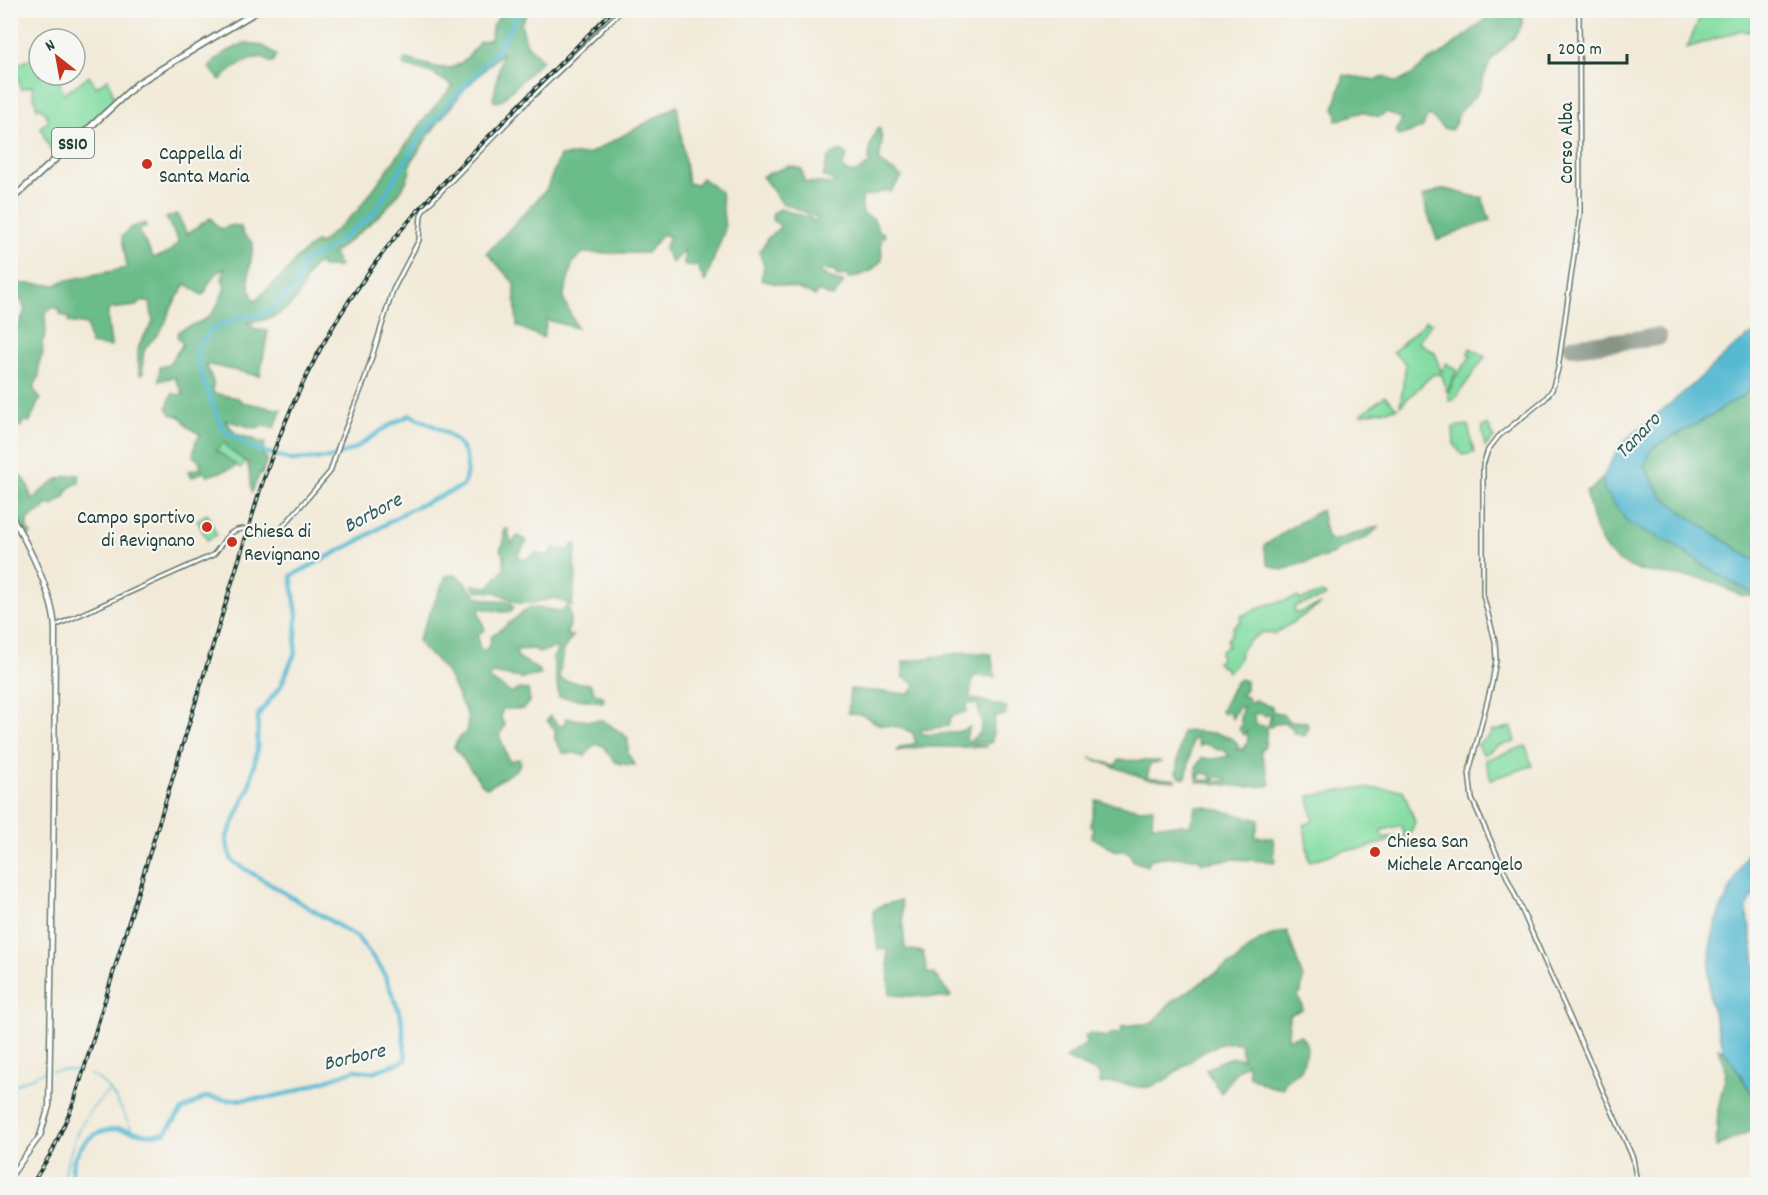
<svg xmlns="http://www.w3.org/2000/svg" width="1768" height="1195" viewBox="0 0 1768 1195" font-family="Dekko,sans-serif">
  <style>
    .green { fill: #84dda3; stroke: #528d6c; stroke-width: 1.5 }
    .forest { fill: #6bbc89; stroke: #457c5e; stroke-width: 1.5 }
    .water { fill: #54b9d2; stroke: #3a7b83; stroke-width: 1.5 }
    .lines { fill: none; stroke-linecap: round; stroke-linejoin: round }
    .stream { stroke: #54b9d2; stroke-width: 1.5 }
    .river { stroke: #54b9d2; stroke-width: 4.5 }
    .runway { stroke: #889486; stroke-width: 18 }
    .tertiary-casing { stroke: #697a6d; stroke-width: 6 }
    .secondary-casing { stroke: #697a6d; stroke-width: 7 }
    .primary-casing { stroke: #697a6d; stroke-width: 8 }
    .tertiary { stroke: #fff; stroke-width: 3 }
    .secondary { stroke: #fff; stroke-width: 4 }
    .primary { stroke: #fff; stroke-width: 4.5 }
    .rail-casing { stroke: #1f3d34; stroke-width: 4 }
    .rail { stroke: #f6f6f2; stroke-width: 1.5; stroke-dasharray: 4.5; stroke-linecap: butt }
    .tertiary-bridge-casing { stroke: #697a6d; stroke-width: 6; stroke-linecap: butt }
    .tertiary-bridge { stroke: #fff; stroke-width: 3 }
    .poi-dot { fill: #c8321e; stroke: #f6f6f2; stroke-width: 2 }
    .labels { text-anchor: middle; stroke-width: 4.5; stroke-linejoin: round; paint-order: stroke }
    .shield { fill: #f6f6f2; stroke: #60746d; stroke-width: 1.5 }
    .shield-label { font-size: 18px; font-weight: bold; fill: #1f3d34 }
    .street-label { font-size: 20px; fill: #1f3d34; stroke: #f6f6f2 }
    .poi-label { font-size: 20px; fill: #1f3d34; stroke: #f6f6f2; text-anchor: start }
    .water-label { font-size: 21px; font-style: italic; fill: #2c5c5c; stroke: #f6f6f2 }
  </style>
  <rect width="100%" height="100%" fill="#f6f6f2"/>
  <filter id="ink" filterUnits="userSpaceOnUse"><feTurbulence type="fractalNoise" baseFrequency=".0167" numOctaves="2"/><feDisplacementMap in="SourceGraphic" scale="12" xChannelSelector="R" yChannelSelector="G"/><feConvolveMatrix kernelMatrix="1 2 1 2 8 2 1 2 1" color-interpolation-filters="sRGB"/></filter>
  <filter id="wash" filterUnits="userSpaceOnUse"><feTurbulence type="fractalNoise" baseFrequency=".008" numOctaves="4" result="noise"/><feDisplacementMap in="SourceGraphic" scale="24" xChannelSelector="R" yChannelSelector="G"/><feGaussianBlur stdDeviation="1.35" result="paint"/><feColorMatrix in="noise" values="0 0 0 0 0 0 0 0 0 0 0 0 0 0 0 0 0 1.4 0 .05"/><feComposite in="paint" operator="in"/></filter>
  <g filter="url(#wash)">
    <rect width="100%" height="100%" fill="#f2ead8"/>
    <path class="green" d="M1715 10 1757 11V32L1739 31 1687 48 1699 19Z
      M39 44V75H56L64 94 89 76 96 87 108 79 115 100 54 158 40 127 49 121 44 110H42L41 107 37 109 32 86 21 89 16 70 19 64 35 57 31 47Z
      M1426 321 1432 323 1418 342 1435 353 1441 372 1446 363 1457 370 1447 392 1442 375 1436 374 1431 376 1400 406 1406 364 1393 352Z
      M1470 348 1485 357 1454 400 1449 401C1446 386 1463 367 1471 356L1468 354Z
      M1385 396 1397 408 1360 415Z
      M1468 425 1474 453 1462 455 1454 444 1453 427Z
      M1488 425 1494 438 1485 447 1482 427Z
      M224 441 229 449 246 462 240 468 216 450Z
      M207 514 217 535 207 540 197 520Z
      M1322 593 1326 595 1325 597 1295 606 1294 612 1297 613 1321 604 1275 634 1263 632C1256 636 1247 641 1243 648 1238 657 1239 665 1227 672L1224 666 1221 667 1217 662 1221 659 1220 652 1228 646 1227 640 1232 634 1233 627 1240 622 1241 616 1267 605 1298 597 1300 600Z
      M1511 727 1515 742 1498 746 1484 755 1477 745 1491 735 1490 732Z
      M1526 746 1532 766 1491 779 1485 760Z
      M1359 788 1403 790 1415 822 1411 832 1405 838 1402 825 1380 831 1382 837H1402L1362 849 1345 850 1309 861 1304 825 1313 821 1309 796Z"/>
    <path class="forest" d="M502 10 529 11 521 23 526 43 542 60 502 100 497 102 493 100 502 53 464 90 430 133 410 164C414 193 354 237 333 253L340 267H323L321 266 322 263C307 266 307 279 301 291 290 312 269 322 247 322L256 330 268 331 260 376 206 364 213 382V393L238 398 242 402 282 410 274 428 264 426 254 428 225 420 236 434 265 443 262 454 267 458 262 474 260 473 252 492 248 463 229 449 224 442 216 450 236 465 233 468 208 476 203 472 192 477 188 471 201 468 200 462 193 456 196 440 201 435 188 427 181 417 171 414 167 407 172 394 184 395 174 377 159 381 160 367 168 365 183 344 177 337 179 331C210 317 213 320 225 287L222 280 225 268C214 274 209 281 205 293L202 295 186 284C182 290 172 305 169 312 167 316 167 321 164 325 150 350 141 337 143 374L140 375C135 348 137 345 153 323L150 302H141L136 306 109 309C105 318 111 334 111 347L90 344 87 325 68 322 69 318 60 314V310L54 307 45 314 46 334 42 342 43 353 39 363V377L33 388 41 400 38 402 30 422 22 421V426L11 429V334L18 326 25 311 22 301 11 299V283L56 285 63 281 127 268 122 237 130 228 145 223 146 227 138 230 154 258 168 253 179 242 166 218 177 214 187 234C197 229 201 222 211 218L215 224 221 229 233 225 241 227 243 234 253 243C252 264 243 283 255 301L288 270 297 258 316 242 320 244 358 210 429 113 453 86 432 73 405 66 402 62 406 59C442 68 455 80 479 42L491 39 492 26 500 16Z
      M1498 10 1520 11 1523 12C1526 33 1504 45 1491 60 1489 62 1482 83 1480 89 1476 98 1464 104 1459 114 1456 120 1456 124 1451 130L1443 128 1429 114 1422 128 1399 136 1396 131 1402 119 1387 112 1379 117 1362 112 1336 121 1337 114 1334 108 1344 75 1377 80 1385 76 1395 82 1401 81 1413 74 1428 61 1440 55Z
      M245 43C259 44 266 46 276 55L274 61 271 63 262 57C245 60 233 68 220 80L209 67 224 53Z
      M677 106 688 183 696 185 702 178 721 192 725 229 705 282 697 266 684 265V250L672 263 664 249 670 237 662 234 647 253H583L573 262 563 298 577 328 547 320 543 338 517 326 514 283 487 253 546 190 560 156 589 154Z
      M877 128 880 129 882 142 879 161 902 177 890 192 885 190 874 195 862 197V208L864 215 874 219 879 232H883L885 236 881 239 882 260 871 271 852 278H849V275L837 276 835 271 823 269 821 273 836 281 844 282 833 297 818 291 815 296 802 290 761 280 764 266 759 251 767 241 766 240 781 226 772 220 773 213 780 209 811 218 815 222 817 217 782 203 762 176 789 166 802 169 804 182 834 184V180L823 177 828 157 842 150 847 156 842 166 847 172H857L869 164 870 146Z
      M1442 189C1456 189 1468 198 1482 197L1490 220 1437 240 1422 197Z
      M1757 382V562L1690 518 1662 496 1644 466 1652 448 1705 419 1744 395Z
      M11 462 17 467 13 472 14 474C29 476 28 488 32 500 46 487 58 474 79 475V483C71 485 67 489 65 497L52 506 50 504 44 507V510L35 513 27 521V529L31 534 26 538 11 510Z
      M1603 477 1604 490 1629 524 1671 543 1721 576 1757 596C1738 600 1724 584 1706 580 1671 572 1623 580 1602 543 1593 528 1590 508 1586 491L1591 490Z
      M1321 510 1327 537 1332 541 1380 526 1368 537 1339 549 1334 554 1282 570 1268 565 1264 546 1293 526Z
      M508 529 511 544 518 536 527 541 517 556 524 560 536 553 548 556 554 548 568 550 575 544 577 546 574 564 576 575 572 606 555 598 531 603H518L496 592 476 591 472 585 489 587 504 569V557L500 549 504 543V530Z
      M455 575C468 582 468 590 476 595 484 601 500 601 510 602L514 607 511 611 502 612 480 608 479 613 485 630 478 634 479 647 484 651 490 645 491 637 530 607 561 611 568 606C572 616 571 625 566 635L573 636 563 650 559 677 565 681 590 684 595 693 604 697 603 702 559 697 553 658 558 649 553 648 539 653 535 649 515 650 518 657 540 671 541 675 522 678 491 673 490 679 511 693 520 689 528 690 530 700 524 709H502L501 718 505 726 499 735 509 761 519 759 521 763 516 770 487 788 481 783 454 747 459 738 467 731 468 717 447 673 435 659 422 648 418 640 446 576Z
      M965 652 991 654 995 677 973 676 970 698 1007 707 1005 715 995 716 992 742 986 744 971 740 980 733 982 722 977 704H966L967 711 950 717 948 726 922 730 920 733C928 737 963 732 970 727L966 738 967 741 987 747H919L896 751 900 748 916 743 913 733 900 727 880 725 863 715 848 713 850 689 910 694 916 684 903 677V662Z
      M1240 679 1246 681V689L1241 695 1247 697 1250 703 1254 700C1262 701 1264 706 1272 707V711L1282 714 1289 721 1307 722 1308 730 1305 731 1307 734 1304 736 1293 733V728L1285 723 1275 724 1271 727 1268 726 1271 716 1269 714 1265 716 1258 713 1253 715 1256 721 1255 724 1267 727 1265 746 1261 751 1270 785 1267 786 1247 787 1197 782C1203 778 1216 782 1225 781L1226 778 1216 777 1215 779H1212L1209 774 1200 773V778L1197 779 1196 767 1202 758 1212 759 1230 756 1224 750H1218L1209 745 1202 744 1200 747 1197 743 1196 737 1192 741 1187 775 1185 778 1179 776 1176 773 1182 732C1195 730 1229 732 1238 744L1236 750 1241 748 1243 751 1248 741 1247 731 1244 735 1239 729 1242 725 1240 718 1243 706 1238 708 1232 719 1229 711 1224 714 1221 711 1235 683Z
      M550 716 559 726 564 725 566 718 589 721 603 720 628 738V754L635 765C615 764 614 764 604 746L595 744 585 756 575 753H563L555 739V729L547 721Z
      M1090 758 1114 765 1117 764 1118 760 1160 761 1161 762 1150 764 1147 778 1173 779 1177 781 1147 779Z
      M1096 800 1140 809 1153 808 1152 825H1190L1196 806 1207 807 1259 820 1255 837 1273 838 1275 862 1234 859 1202 863 1198 858 1161 857 1149 860 1148 866 1133 861 1129 852 1114 850 1092 837 1093 829 1090 826Z
      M901 900 905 949 923 952 927 973 934 974 951 996 949 998 890 995 887 949H878L873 911 880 906Z
      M1287 931 1303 978 1301 993 1298 995 1303 1009 1289 1015 1288 1039 1300 1035 1306 1043 1307 1051 1301 1070 1286 1081 1282 1089 1268 1086 1249 1076 1247 1063 1235 1073 1221 1093 1206 1070C1218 1063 1229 1054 1243 1059L1240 1043C1200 1038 1182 1079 1148 1087 1138 1089 1129 1084 1120 1083 1113 1083 1107 1083 1100 1084L1099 1073 1066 1058 1087 1043 1085 1035 1091 1034 1106 1037 1112 1034 1121 1033 1122 1026 1152 1023 1171 1002 1228 965 1235 963C1248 945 1265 935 1287 931Z
      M1718 1048 1724 1050 1757 1101 1758 1137 1751 1131 1716 1147 1718 1109 1726 1072Z"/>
    <path class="water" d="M1757 331V382L1744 395 1705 419 1652 448 1644 466 1662 496 1690 518 1757 562V596L1721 576 1671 543 1629 524 1604 490 1603 477 1618 450 1626 440 1689 388 1736 345Z
      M1757 835V888L1746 909C1761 972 1758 1037 1757 1101L1724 1050 1710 1002 1709 975 1711 942 1719 913 1751 845Z"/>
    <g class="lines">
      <path class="stream" d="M52 1071 69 1070 80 1072
        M90 1075C112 1083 123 1113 133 1132
        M10 1087 43 1072 48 1071
        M61 1184C73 1143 77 1119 111 1089"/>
      <path class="river" d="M73 1184C67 1157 86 1131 114 1129 125 1128 136 1133 147 1134 153 1135 159 1133 165 1133L182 1110 206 1097 228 1100 265 1098 290 1093 355 1070 373 1072 406 1060 401 1016 383 971 357 937 232 861 226 839 249 788 257 751 258 715 280 687 295 653 297 615 291 576 360 540 407 511 463 486C465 480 467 473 467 467 468 438 431 424 410 415L385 428 354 449 330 458 291 460 252 448 223 429 201 375 196 349 211 330 235 319 267 313 297 285 304 261 324 252 373 214 423 133 495 53 521 10"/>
      <path class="runway" d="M1572 347 1658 337"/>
    </g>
  </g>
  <g filter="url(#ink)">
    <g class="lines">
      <defs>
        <path id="tertiary" d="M1579 10 1580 213 1558 369 1552 390 1545 399 1499 436 1488 450 1483 465V595L1495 641 1496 660 1492 683 1469 772 1472 799 1633 1158 1637 1184
          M252 531C262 535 270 536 280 530L330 472 340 442 364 382 393 290 419 240 421 215 424 209 531 98 622 10
          M55 626 213 555C224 544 226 529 245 529"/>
        <path id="secondary" d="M10 513C28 545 55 596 55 632L54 807 49 1106 40 1136 10 1177"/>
        <path id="primary" d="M10 201 138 83 259 10"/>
      </defs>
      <use href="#tertiary" class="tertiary-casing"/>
      <use href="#secondary" class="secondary-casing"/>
      <use href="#primary" class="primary-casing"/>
      <use href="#tertiary" class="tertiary"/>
      <use href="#secondary" class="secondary"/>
      <use href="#primary" class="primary"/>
      <defs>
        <path id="rail" d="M32 1184 53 1150 74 1102 261 487C286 412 320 340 366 276 404 221 451 174 498 127 536 88 574 49 613 10"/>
      </defs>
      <use href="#rail" class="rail-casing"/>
      <use href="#rail" class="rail"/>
      <defs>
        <path id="tertiary-bridge" d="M245 529 252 531"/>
      </defs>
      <use href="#tertiary-bridge" class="tertiary-bridge-casing"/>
      <use href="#tertiary-bridge" class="tertiary-bridge"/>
    </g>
  </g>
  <g class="poi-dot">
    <circle cx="147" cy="164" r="6"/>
    <circle cx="207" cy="527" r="6"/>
    <circle cx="232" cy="542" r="6"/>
    <circle cx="1375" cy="852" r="6"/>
  </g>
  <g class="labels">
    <rect class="shield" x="52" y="128" width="42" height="30" rx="4.5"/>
    <g class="shield-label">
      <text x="73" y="149">SS10</text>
    </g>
    <g class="street-label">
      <text transform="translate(1565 143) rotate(-90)" y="7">Corso Alba</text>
    </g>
    <g class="poi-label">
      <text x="159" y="159">Cappella di<tspan x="159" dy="23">Santa Maria</tspan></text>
      <text x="195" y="523" text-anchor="end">Campo sportivo<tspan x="195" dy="23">di Revignano</tspan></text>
      <text x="244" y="537">Chiesa di<tspan x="244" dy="23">Revignano</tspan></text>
      <text x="1387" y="847">Chiesa San<tspan x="1387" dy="23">Michele Arcangelo</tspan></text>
    </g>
    <g class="water-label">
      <text transform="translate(1637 435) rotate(-46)" y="7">Tanaro</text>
      <text transform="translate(372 512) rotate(-28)" y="7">Borbore</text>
      <text transform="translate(354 1056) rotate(-13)" y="7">Borbore</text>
    </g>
  </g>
  <rect width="1768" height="1195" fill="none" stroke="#f6f6f2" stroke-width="36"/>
  <g transform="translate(57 57) rotate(329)"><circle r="28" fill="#f6f6f2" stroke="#a0aca6" stroke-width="1.5"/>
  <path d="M0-4.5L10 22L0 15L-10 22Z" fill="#c8321e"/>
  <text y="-9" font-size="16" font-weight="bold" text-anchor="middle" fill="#1f3d34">N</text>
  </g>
  <path d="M1549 54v9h78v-9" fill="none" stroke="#1f3d34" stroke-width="3"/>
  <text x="1558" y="54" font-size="18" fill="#1f3d34" stroke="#f6f6f2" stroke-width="4.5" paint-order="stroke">200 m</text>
</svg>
